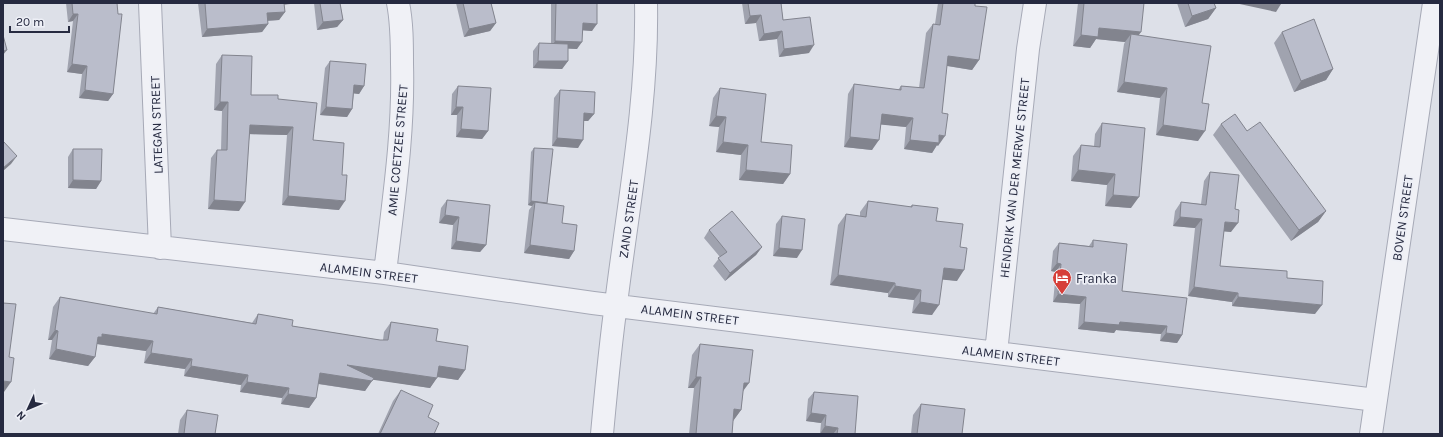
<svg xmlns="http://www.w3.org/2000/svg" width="1443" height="437" viewBox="0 0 1443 437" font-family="Karla,sans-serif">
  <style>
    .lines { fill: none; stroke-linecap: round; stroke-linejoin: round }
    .minor-casing { stroke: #a6a9b6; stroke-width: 24 }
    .minor { stroke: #f0f1f6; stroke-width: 22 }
    .wall { fill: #a0a3af }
    .shaded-wall { fill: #82848e }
    .building { fill: #babdcb; stroke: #82848e }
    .labels { text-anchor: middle; stroke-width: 3.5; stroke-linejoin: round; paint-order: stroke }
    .street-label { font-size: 13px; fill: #262a40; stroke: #edeff6 }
    .poi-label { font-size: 13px; fill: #262a40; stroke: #edeff6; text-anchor: start }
  </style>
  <rect width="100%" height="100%" fill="#dde0e8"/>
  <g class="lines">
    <defs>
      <path id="minor" d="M150 3 160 248
        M3 229 385 273 593 303 1376 400
        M385 273C393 203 404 134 402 64 402 43 402 23 398 3
        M996 353 1028 49 1035 3
        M602 434C606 391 610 347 616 304 628 204 648 104 646 3
        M1371 434 1434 3"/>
    </defs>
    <use href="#minor" class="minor-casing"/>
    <use href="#minor" class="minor"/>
  </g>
  <path class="wall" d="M66 3H117L113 94 108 101 79 98 82 74 67 72 73 21 68 22Z
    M198 3H297L284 5 285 12 279 20 267 21 268 24 262 32 202 37Z
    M314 3H340L343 20 337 27 317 30Z
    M456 3H491L496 23 490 31 464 37Z
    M551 3H604L603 4H597L592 31 582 30 577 49 568 48V61L562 69 533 68V51L539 43 551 44Z
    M742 3H781L783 20 809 53 779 57 777 39 759 41 756 23 745 24Z
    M938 3H975V6L979 60 972 70 947 66 938 146 937 145 932 153 904 149 906 127 880 124 872 150 844 147 848 94 854 84 898 90 901 86 919 88 926 33 933 24H935Z
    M1078 3H1144L1138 36 1202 103 1198 141 1156 135 1160 98 1117 92 1124 44 1125 42 1096 39 1090 48 1073 46Z
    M1177 3H1214L1216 8 1208 19 1185 27Z
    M1282 32 1333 69 1326 80 1294 92 1274 43Z
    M222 55 251 95 278 99 313 140 339 210 282 205 287 135 250 134 239 211 208 209 211 158 217 150H221L222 111 214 110 216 64Z
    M330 61 364 86 359 94 354 93 352 109 347 117 320 115 325 68Z
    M458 86 488 131 482 139 456 137 457 115H451L452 94Z
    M720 88 761 142 790 174 783 184 739 180 741 155 716 152 719 127 709 126 713 98Z
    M560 90 594 114 588 121H584L578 148 552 146 554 98Z
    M1102 123 1131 208 1105 206 1107 185 1071 181 1073 156 1081 145 1094 146 1095 134Z
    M1221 124 1247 131 1326 211 1318 222 1291 241 1213 135Z
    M534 148 547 203 562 223 574 251 569 259 524 253 529 210 532 206 528 205 531 152Z
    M73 149 101 181 96 189 68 188V157Z
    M1210 172 1231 232 1224 231 1220 266 1287 278 1315 314 1232 306V302L1188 296 1195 228 1173 226 1175 211 1181 202 1201 204 1204 181Z
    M447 200 486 245 480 252 451 249 453 225 439 223 441 208Z
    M868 201 910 207 912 205 936 221 957 281 942 279 932 315 912 313 914 300 888 297V293L830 285 838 225 846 214 860 216V212Z
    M782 216 797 258 773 256 776 224Z
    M709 230 762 247 756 255 725 281 713 266 720 257 704 238Z
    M1093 240 1122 291 1182 335 1177 343 1160 341 1161 334 1116 330 1114 333 1078 329 1080 304 1053 302 1056 272 1051 271 1053 251 1059 243 1089 246Z
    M60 297 153 314 158 307 252 323 258 314 292 326 380 340H383L384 332 391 322 436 341 465 370 458 380 437 377 430 388 373 379 365 391 318 384 316 398 309 408 281 404 282 398 240 392 241 385 184 376 185 369 144 363 146 351 97 344 95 357 88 366 49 359 52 340H48L53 307Z
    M700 344 743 392 741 410 733 421 732 434H689L694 388H688L692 355Z
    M401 390 428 417 434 434H378L393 401Z
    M814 392 855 434H820L821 423 806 421 808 399Z
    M921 404 962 434H911L913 415Z
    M187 410 215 434H178L180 420Z"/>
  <path class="shaded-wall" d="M280 3H297L278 5Z
    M593 3H604L603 4H592Z
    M1235 3H1278L1281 4 1276 12Z
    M1216 8 1208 19 1185 27 1192 16Z
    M285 12 279 20 261 21 267 13Z
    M73 14H78L73 21 68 22Z
    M761 15 756 23 745 24 750 16Z
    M343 20 337 27 317 30 323 22Z
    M496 23 490 31 464 37 469 29Z
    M583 23 597 24 592 31 578 30Z
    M268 24 262 32 202 37 207 29Z
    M1099 28 1141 32 1133 43 1131 34 1125 42 1096 39 1090 48 1073 46 1081 35Z
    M782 31 777 39 759 41 764 34Z
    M555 41 582 42 577 49 551 48Z
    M814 45 809 53 779 57 784 49Z
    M7 50 3 55V51Z
    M948 56 979 60 972 70 942 65Z
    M538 61H568L562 69 533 68Z
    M72 64 87 66 82 74 67 72Z
    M1333 69 1326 80 1294 92 1301 81Z
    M1124 82 1167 88 1160 98 1117 92Z
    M354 85 364 86 359 94 349 93Z
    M85 90 113 94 108 101 79 98Z
    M220 102H228L222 111 214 110Z
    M326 107 352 109 347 117 320 115Z
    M456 107H463L457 115H451Z
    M584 113 594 114 588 121H579Z
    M882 114 913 118 906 127 875 124Z
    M716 116 726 117 719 127 709 126Z
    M250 125 293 127 287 135 244 134Z
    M1163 125 1205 131 1198 141 1156 135Z
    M461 129 488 131 482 139 456 137Z
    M939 135 945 136 938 146 937 145 932 153 904 149 910 140Z
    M850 137 879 140 872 150 844 147Z
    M557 138 583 140 578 148 552 146Z
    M723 142 748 145 741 155 716 152Z
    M17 156 11 164 3 171V168Z
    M746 170 790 174 783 184 739 180Z
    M1078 170 1115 174 1107 185 1071 181Z
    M73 180 101 181 96 189 68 188Z
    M1113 195 1139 197 1131 208 1105 206Z
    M288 196 345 201 339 210 282 205Z
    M214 200 245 202 239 211 208 209Z
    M531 201 547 203 535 202 532 206 528 205Z
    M1326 211 1318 222 1291 241 1299 230Z
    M445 215 459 217 453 225 439 223Z
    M1180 217 1202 219 1195 228 1173 226Z
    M1225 222 1238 223 1231 232 1219 231Z
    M456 241 486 245 480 252 451 249Z
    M530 245 574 251 569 259 524 253Z
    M762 247 756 255 725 281 730 273Z
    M779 248 802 250 797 258 773 256Z
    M1057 263 1061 264 1056 272 1051 271Z
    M944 268 964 270 957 281 936 279Z
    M838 275 895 283 888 293 830 285Z
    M895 286 921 290 914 300 888 297Z
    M1194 287 1238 293 1232 302 1188 296Z
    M1058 294 1086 297 1080 304 1053 302Z
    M1238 297 1322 305 1315 314 1232 306Z
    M920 302 939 305 932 315 912 313Z
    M1084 322H1120L1167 326 1161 334 1116 330 1114 333 1078 329Z
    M55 330 58 331 52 340H48Z
    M1166 333 1182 335 1177 343 1160 341Z
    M102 334 153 341 146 351 97 344 98 337Z
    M56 349 95 357 88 366 49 359Z
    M151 353 192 359 185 369 144 363Z
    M347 365 437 378 430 388 340 375Z
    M191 366 248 375 241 385 184 376Z
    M439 366 465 370 458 380 432 376Z
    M320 373 372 381 365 391 313 383Z
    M696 377H701L694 388H688Z
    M3 381 11 382 4 392H3Z
    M247 382 289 388 282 398 240 392Z
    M744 383H749L741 394Z
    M288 394 316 398 309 408 281 404Z
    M734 409 741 410 733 421Z
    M811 413 826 415 821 423 806 421Z
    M825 426 838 428 833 434H820Z"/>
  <path class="building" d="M72 3H117L118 14H122L113 94 85 90 87 66 72 64 78 14H73Z
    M205 3H284L285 12 267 13 268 24 207 29Z
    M320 3H340L343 20 323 22Z
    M463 3H491L496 23 469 29Z
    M556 3H597V24L583 23 582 42 555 41Z
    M748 3H781L783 20 810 17 814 45 784 49 782 31 764 34 761 15 750 16Z
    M943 3H975V6L987 7 979 60 948 56 942 113 948 114 945 136 939 135V143L910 140 913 118 882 114 879 140 850 137 854 84 901 90V86L924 88 933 24 940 25Z
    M1084 3H1144L1141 32 1099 28 1098 37 1081 35Z
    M1188 3H1214L1216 8 1192 16Z
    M1314 19 1333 69 1301 81 1282 32Z
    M1131 34 1211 46 1202 103 1209 104 1205 131 1163 125 1167 88 1124 82Z
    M3 35 7 50 3 51Z
    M539 43 568 44V61H538Z
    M222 55 252 56 251 95H278V99L317 103 313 140 344 143 342 175H347L345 201 288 196 293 127 250 125 245 202 214 200 217 150H227L228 102H220Z
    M330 61 366 64 364 86 354 85 352 109 326 107Z
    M458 86 491 88 488 131 461 129 463 107H456Z
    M720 88 766 94 761 142 792 145 790 174 746 170 748 145 723 142 726 117 716 116Z
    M560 90 595 92 594 114 584 113 583 140 557 138Z
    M1235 114 1247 131 1260 122 1326 211 1299 230 1221 124Z
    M1102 123 1145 128 1139 197 1113 195 1115 174 1078 170 1081 145 1100 147Z
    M3 141 17 156 3 168Z
    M534 148 553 149 547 203 531 201Z
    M73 149H102L101 181 73 180Z
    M1210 172 1239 175 1235 209 1239 210 1238 223 1225 222 1220 266 1287 271V278L1323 281 1322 305 1238 297V293L1194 287 1202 219 1180 217 1181 202 1206 205Z
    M447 200 490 205 486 245 456 241 459 217 445 215Z
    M868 201 912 207V205L938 208 936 221 963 224 960 247 967 248 964 270 944 268 939 305 920 302 921 290 895 286V283L838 275 846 214 866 217Z
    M535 202 564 206 562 223 577 225 574 251 530 245Z
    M732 211 762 247 730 273 718 258 727 252 709 230Z
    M782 216 805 219 802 250 779 248Z
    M1093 240 1127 244 1122 291 1187 298 1182 335 1166 333 1167 326 1120 322 1119 325 1084 322 1086 297 1058 294 1061 264 1057 263 1059 243 1093 247Z
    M60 297 157 314 158 307 256 324 258 314 293 320 292 326 380 340H388L391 322 438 329 436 341 468 346 465 370 439 366 437 378 347 365 374 378 372 381 320 373 316 398 288 394 289 388 247 382 248 375 191 366 192 359 151 353 153 341 102 334V337H98L95 357 56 349 58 331 55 330Z
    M3 303 16 304 9 357 14 358 11 382 3 381Z
    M700 344 753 350 749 383H744L741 410 734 409 732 434H696L701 377H696Z
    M401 390 433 405 428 417 439 423 434 434H380Z
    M814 392 858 396 855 434H837L838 428 825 426 826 415 811 413Z
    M921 404 965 409 962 434H917Z
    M187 410 218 415 215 434H184Z"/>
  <defs>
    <symbol id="hotel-pin" viewBox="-11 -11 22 30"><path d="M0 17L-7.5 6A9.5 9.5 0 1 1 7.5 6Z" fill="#d63f39" stroke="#edeff6"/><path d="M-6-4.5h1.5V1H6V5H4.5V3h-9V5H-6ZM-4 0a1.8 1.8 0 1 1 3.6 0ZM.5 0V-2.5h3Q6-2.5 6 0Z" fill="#fff"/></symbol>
  </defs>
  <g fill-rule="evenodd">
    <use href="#hotel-pin" x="1051" y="267" width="22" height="30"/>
  </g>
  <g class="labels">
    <g class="street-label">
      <text transform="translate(156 125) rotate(-92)" y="5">LATEGAN STREET</text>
      <text transform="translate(397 150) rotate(-85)" y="5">AMIE COETZEE STREET</text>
      <text transform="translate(1014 178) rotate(-84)" y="5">HENDRIK VAN DER MERWE STREET</text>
      <text transform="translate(1402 218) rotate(-82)" y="5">BOVEN STREET</text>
      <text transform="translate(628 219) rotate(-82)" y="5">ZAND STREET</text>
      <text transform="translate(369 272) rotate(7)" y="5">ALAMEIN STREET</text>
      <text transform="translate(690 314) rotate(7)" y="5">ALAMEIN STREET</text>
      <text transform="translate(1011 355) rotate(7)" y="5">ALAMEIN STREET</text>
    </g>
    <g class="poi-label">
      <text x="1076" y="283">Franka</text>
    </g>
  </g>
  <rect width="1443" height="437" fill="none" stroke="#262a40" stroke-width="8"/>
  <g transform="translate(28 409) rotate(226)" stroke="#edeff6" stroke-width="3" paint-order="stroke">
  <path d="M0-3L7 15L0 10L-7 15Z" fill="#262a40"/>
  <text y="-6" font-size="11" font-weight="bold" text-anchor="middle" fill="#262a40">N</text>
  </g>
  <path d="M10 26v6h59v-6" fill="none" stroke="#262a40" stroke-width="2"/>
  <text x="16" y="26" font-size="12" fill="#262a40" stroke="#edeff6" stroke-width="3" paint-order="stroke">20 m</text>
</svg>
